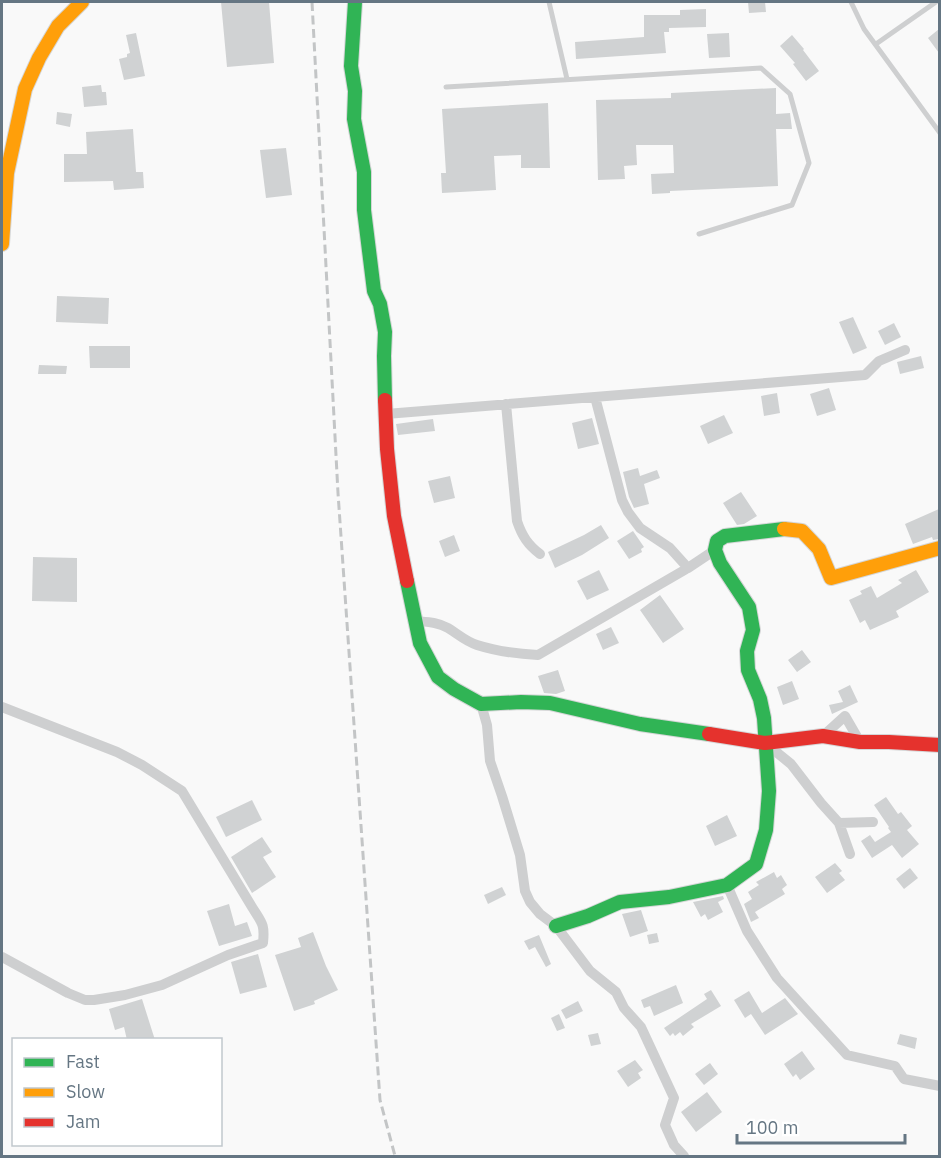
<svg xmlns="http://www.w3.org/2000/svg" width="941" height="1158" viewBox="0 0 941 1158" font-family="'IBM Plex Sans',sans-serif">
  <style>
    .building { fill: #d0d2d3 }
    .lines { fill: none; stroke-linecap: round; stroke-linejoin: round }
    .fast-casing { stroke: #d5d6d7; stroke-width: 16 }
    .slow-casing { stroke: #d5d6d7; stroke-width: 16 }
    .jam-casing { stroke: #d5d6d7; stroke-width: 16 }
    .lane { stroke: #cecfd0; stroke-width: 5 }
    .street { stroke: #cecfd0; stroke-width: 10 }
    .fast { stroke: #30b455; stroke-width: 14 }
    .slow { stroke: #ff9f0a; stroke-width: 14 }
    .jam { stroke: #e5322d; stroke-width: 14 }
    .rail { stroke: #c3c5c6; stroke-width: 3; stroke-dasharray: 9 4.5; stroke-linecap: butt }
  </style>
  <rect width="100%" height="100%" fill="#f9f9f9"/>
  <path class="building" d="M221 2H269L274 63 227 67Z
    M748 2H765L766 12 749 13Z
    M706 9V27L669 28V32H664L666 53 576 59 575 42 644 37V15H680V10Z
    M939 29V53L928 38Z
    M136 33 145 76 124 80 119 59 127 57V54L130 53 126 35Z
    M729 33 730 57 709 58 707 34Z
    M792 35 804 49 803 50 819 71 806 81 793 64 795 63 780 46Z
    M101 85 102 92H106L107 105 84 107 82 87Z
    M776 88V114L790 113 792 129H776L778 186 670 191V193L652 194 651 174 674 173 673 145H636L637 165 624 166 625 179 598 180 596 100 671 98V93Z
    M548 103 550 168H521V155L494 156 496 190 442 193 441 173H446L442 109Z
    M57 112 72 114 70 127 56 124Z
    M133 129 136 172H143L144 188 114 190 113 181 64 182V154H87L86 132Z
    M286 148 292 195 266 198 260 150Z
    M57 296 109 298 108 324 56 322Z
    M853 317 867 348 853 354 839 322Z
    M894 323 901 337 885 345 878 331Z
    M89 346H130V368H90Z
    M921 356 924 368 900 374 897 362Z
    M39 365 67 366 66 374H38Z
    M829 388 836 410 817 416 810 394Z
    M777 393 780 413 764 416 761 396Z
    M724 415 733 433 708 444 700 426Z
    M592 418 599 444 578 449 572 423Z
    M433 419 435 431 398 435 396 424Z
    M638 468 640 476 657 470 660 478 644 484 649 504 634 508 629 497 623 472Z
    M450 476 455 498 434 503 428 481Z
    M741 492 757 516 744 524 737 525 723 503Z
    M939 509V539L933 540 932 537 913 544 905 524Z
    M601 525 609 538 582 555 555 568 548 552 584 535Z
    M633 531 644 547 641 549 642 552 629 559 617 541Z
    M454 535 460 551 445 557 439 541Z
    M33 557 77 558V602L32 601Z
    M599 570 609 590 587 600 577 581Z
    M916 570 929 592 896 611 899 617 870 630 865 620 860 623 849 600 862 594 860 591 871 586 877 598 902 583 898 580Z
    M660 595 684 629 663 643 640 610Z
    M611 627 619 643 603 650 596 634Z
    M802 650 811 662 797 672 788 660Z
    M558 670 565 691 556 694 544 693 538 676Z
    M792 681 799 699 783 705 777 687Z
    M850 685 858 702 832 714 829 705 843 702 838 691Z
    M886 797 898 814 901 812 912 826 907 830 919 844 902 858 892 845 872 858 861 841 870 835 875 842 891 832 888 828 889 827 874 805Z
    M252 800 262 820 226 837 216 817Z
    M727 815 737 836 715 846 706 826Z
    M262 837 272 852 263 857 276 877 252 893 231 857Z
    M835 863 842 871 839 873 845 880 827 893 815 877Z
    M910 868 918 878 904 889 896 879Z
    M774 872 777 878 781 875 787 885 782 889 785 894 755 912 759 918 751 922 744 904 752 899 748 892 759 885 756 882Z
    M502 887 506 895 488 904 484 895Z
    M723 896 724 899 718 902 723 912 708 920 705 914 701 917 693 902Z
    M229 904 235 926 247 922 252 936 219 946 207 911Z
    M641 910 648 931 630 937 622 914Z
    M313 932 326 966 338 990 314 1001 315 1004 294 1011 275 955 301 947 298 938Z
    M657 933 659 942 649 944 647 935Z
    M539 935 551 964 546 967 535 947 529 950 524 941Z
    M258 954 267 987 240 994 231 962Z
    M676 985 683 1003 654 1016 650 1006 644 1008 641 1000Z
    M711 990 721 1006 691 1024 694 1027 683 1036 680 1032 675 1036 673 1033 670 1036 664 1028 707 999 704 994Z
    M749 991 762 1013 785 998 798 1014 765 1035 751 1014 745 1018 734 1000Z
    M142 999 155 1040H127L124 1027 115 1030 109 1009Z
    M578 1001 583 1011 566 1019 561 1010Z
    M559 1014 565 1028 557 1031 551 1018Z
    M598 1033 601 1044 591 1046 588 1035Z
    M900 1034 917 1038 915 1049 897 1044Z
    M802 1051 815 1069 800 1080 796 1074 793 1077 784 1064Z
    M635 1060 643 1070 638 1073 641 1078 628 1087 617 1071Z
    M710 1063 718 1074 704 1085 695 1074Z
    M707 1092 722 1112 696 1132 681 1112Z"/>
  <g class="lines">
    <defs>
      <path id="fast" d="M355 2 351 66 355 91 354 119 364 172V210L374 291 380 304 385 332 384 356 385 400
        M407 581 420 643 438 677 454 689 481 704 521 702 550 703 640 724 709 734
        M556 926 588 916 620 902 669 897 727 885 756 864 766 830 769 791 764 718 760 699 748 670 747 651 753 630 749 607 720 563 715 550 717 541 725 536 784 529"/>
      <path id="slow" d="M2 244 7 173 25 89 39 58 58 26 82 2
        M784 529 802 531 819 549 831 578 940 548"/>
      <path id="jam" d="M385 400 387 449 394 516 407 581
        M709 734 765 743 823 736 860 742H889L940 745"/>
    </defs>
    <use href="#fast" class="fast-casing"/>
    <use href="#slow" class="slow-casing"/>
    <use href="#jam" class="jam-casing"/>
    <path class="lane" d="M549 2 567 79
      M851 2 864 29 940 133
      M876 44 936 2
      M446 87 761 68 790 94 809 163 792 205 699 234"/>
    <path class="street" d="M595 397 622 500 628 512 640 528 670 548 688 568 715 550
      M506 404 517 521C522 536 528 545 540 554
      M386 414 865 375 879 361 905 350
      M416 621C427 622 438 622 448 628 458 634 465 641 477 645 496 651 518 654 538 655L688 568
      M481 704 487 725 490 761 502 796 520 855 525 891 530 902 540 914 556 926 590 971 616 992 624 1008 641 1027 674 1098 665 1125 674 1145 684 1156
      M2 707 117 752 142 765 182 791 252 907C262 923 265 924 263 943L228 955 162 985 125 995 94 1000H85L68 993 2 957
      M823 736 845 716 860 742
      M765 743 791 764 821 803 839 823 873 822
      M839 823 850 854
      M727 885 747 931 777 978 847 1055 895 1066 904 1079 940 1086"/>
    <use href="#fast" class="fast"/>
    <use href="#slow" class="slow"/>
    <use href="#jam" class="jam"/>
    <path class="rail" d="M312 2 338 493 380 1100 395 1156"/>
  </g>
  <rect width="941" height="1158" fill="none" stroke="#657683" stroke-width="6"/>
  <rect x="12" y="1038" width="210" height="108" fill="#ffffff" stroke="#c1c8cd" stroke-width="1.5"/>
  <rect x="24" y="1058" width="30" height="9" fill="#30b455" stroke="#c1c8cd" stroke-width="1.5"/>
  <text x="66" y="1068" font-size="18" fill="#657683">Fast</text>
  <rect x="24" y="1088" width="30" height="9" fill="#ff9f0a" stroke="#c1c8cd" stroke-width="1.5"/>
  <text x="66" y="1098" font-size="18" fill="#657683">Slow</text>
  <rect x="24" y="1118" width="30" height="9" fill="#e5322d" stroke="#c1c8cd" stroke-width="1.5"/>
  <text x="66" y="1128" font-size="18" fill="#657683">Jam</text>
  <path d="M737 1134v9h168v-9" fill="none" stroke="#657683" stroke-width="3"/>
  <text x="746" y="1134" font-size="18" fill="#657683" stroke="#ffffff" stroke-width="4.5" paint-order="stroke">100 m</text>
</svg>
